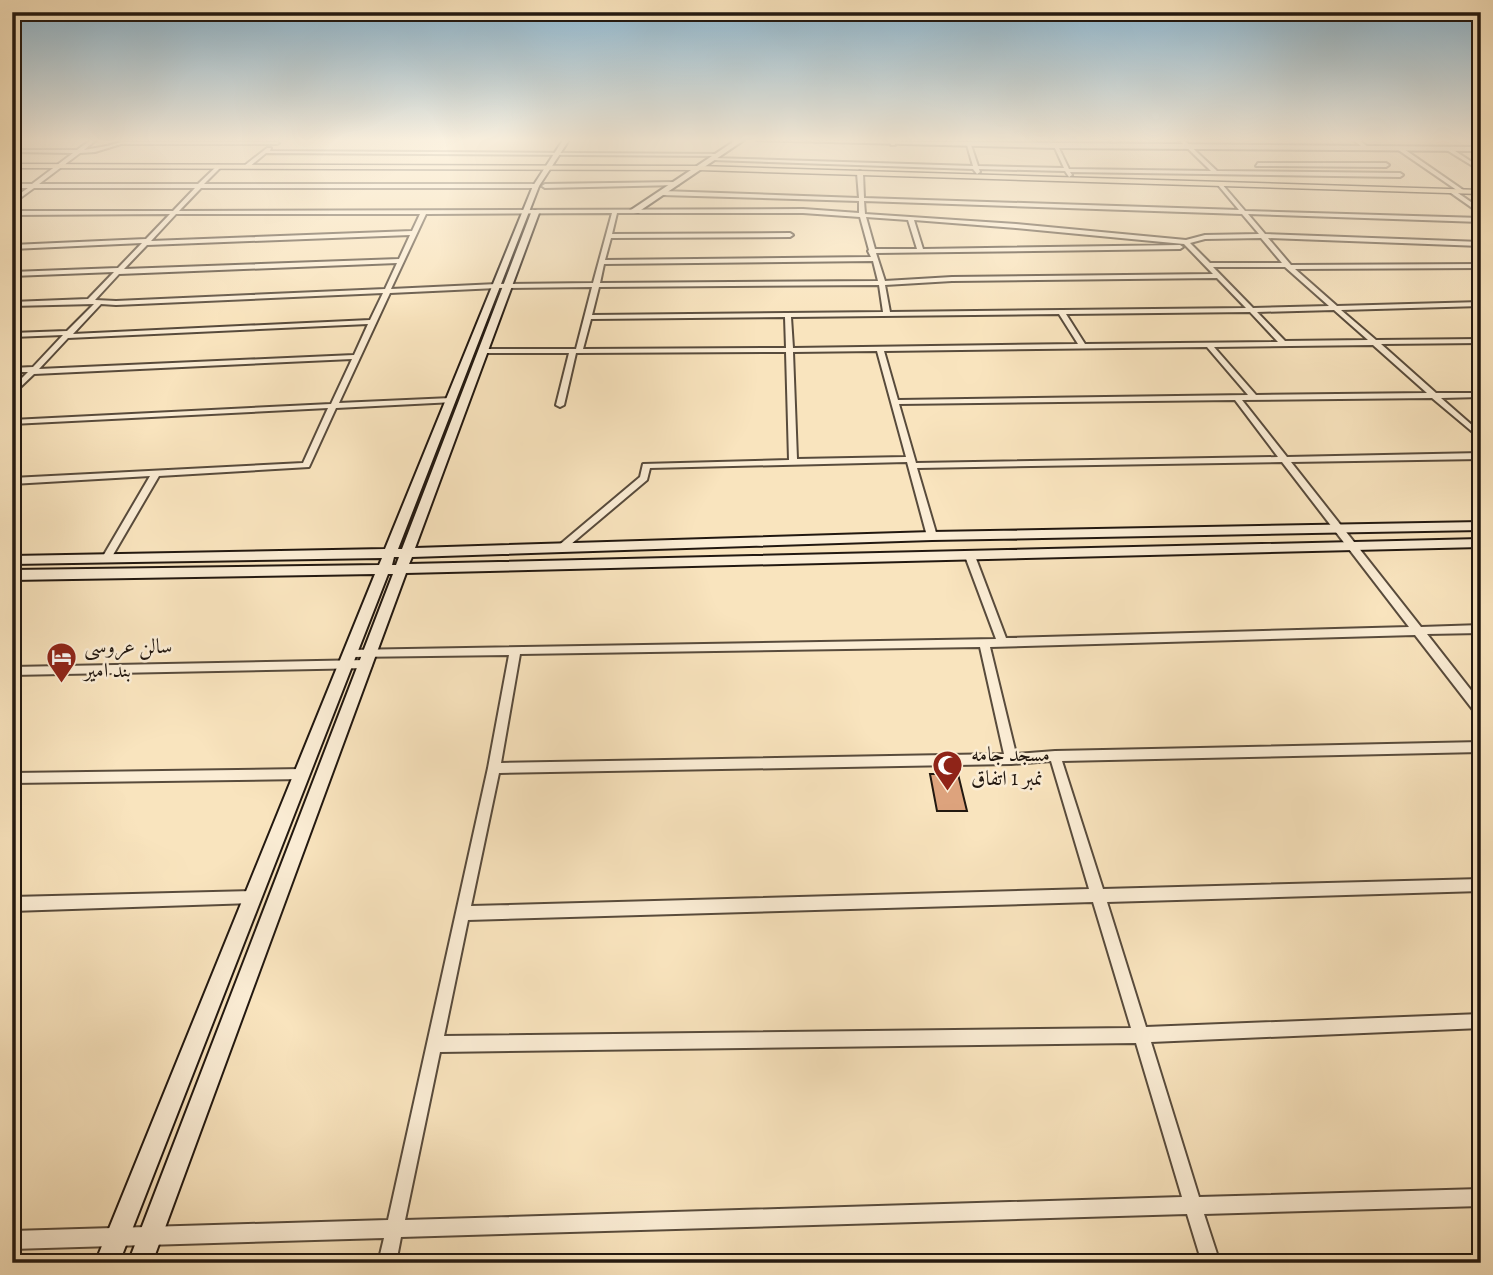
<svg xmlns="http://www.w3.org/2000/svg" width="1493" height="1275" viewBox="0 0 1493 1275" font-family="Alegreya,Amiri,serif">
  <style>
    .building { fill: #dda37d; stroke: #221810; stroke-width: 2 }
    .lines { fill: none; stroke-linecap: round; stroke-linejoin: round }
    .street-casing { stroke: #584b3c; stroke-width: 4 }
    .secondary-casing { stroke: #221810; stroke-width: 4 }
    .primary-casing { stroke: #221810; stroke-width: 3 }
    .street { fill: #fbedd5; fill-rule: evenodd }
    .secondary { fill: #fbedd5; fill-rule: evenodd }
    .primary { fill: #f9e4be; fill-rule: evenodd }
    .labels { text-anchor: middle; stroke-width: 5; stroke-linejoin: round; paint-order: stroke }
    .poi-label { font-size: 21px; fill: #221810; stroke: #fbedd5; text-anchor: start }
  </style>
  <rect width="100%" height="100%" fill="#f9e4be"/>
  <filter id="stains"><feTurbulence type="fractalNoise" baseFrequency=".00286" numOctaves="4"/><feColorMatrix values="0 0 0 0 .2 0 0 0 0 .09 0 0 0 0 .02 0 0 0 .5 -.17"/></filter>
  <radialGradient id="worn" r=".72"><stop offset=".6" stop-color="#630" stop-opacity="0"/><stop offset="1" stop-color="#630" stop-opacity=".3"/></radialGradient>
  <path class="building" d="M930 774H958L967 811H937Z"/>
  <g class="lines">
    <defs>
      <path id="street" d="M91 140H96L84 150 107 146 121 142H277L279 143 277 144H121L95 152 80 153 39 184H198L218 165 220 168 204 184H536L539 186 536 188H201L179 211 803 209 859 213V201L662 195 659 193 662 191 859 198 857 173 860 171 863 173 864 198 1239 210 1218 185 1221 183 1245 211 1481 218V222L1248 214 1265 234 1481 242V246L1268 238 1291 265 1481 264V268L1295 269 1337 306 1481 302V306L1341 310 1376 340 1481 339V343L1381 344 1436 393H1481V397L1441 398 1481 433V439L1432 398 1242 400 1287 457 1481 453V459L1291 462 1421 627 1481 625V633L1427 634 1481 703V716L1477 715 1415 635 990 647 1016 754 1055 751 1481 742V752L1062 761 1103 889 1481 879V891L1107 902 1146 1027 1481 1014V1028L1151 1042 1199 1197 1481 1189V1206L1204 1214 1220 1263H1202L1187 1214 401 1237 396 1263H378L384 1238 12 1249V1231L388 1220 488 768 509 655 352 657 348 656 347 653 348 650 996 639 965 556 970 553 975 556 1006 638 1409 627 1282 462 917 468 937 536 932 539 927 536 907 462 650 468 647 480 564 550H558L556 548 558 546 640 477 643 464 789 460 786 352 576 353 564 405 560 407 556 405 569 353H483L479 351 483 349H576L592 287 497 288 390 293 339 403 451 398H454V402L336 408 309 467 159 476 110 560H104L102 558 150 476 12 484V478L303 463 328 408 12 424V420L331 404 352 359 34 374 12 395V388L28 372H12V368L33 367 63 335 12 337V333L67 331 94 304 12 306V302L88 299 114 272 12 276V272L118 268 142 243 12 249V245L146 239 170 214 12 215V211H173L195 188H34L12 204V199L28 188H12V184H32L73 153 12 152V150H77ZM864 201 1242 214 1259 234 1205 235 1186 240 1016 224 865 214ZM612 213 593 283 497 284 391 289 426 214ZM617 213H803L860 217 869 250 868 251 871 257 605 260 611 238 790 237 793 235 790 233 612 234ZM176 214H420L412 231 151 241ZM866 217 908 220 917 249H875ZM914 220 1016 228 1184 244 1213 274 952 277 885 281 876 253 1180 249 1183 247 1180 245 923 249ZM410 235 399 259 124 269 147 245ZM1261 238 1282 263H1210L1190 243 1205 239ZM873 261 878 281 600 283 604 264ZM397 263 385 289 116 301 95 300 119 274ZM1213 267H1285L1329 306 1253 308ZM1217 278 1246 308 890 312 885 285 952 281ZM879 285 883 312 592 315 599 287ZM383 293 370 320 73 334 101 304 116 305ZM1334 310 1368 340 1285 341 1257 312ZM1250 312 1278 342 1085 344 1066 314ZM1059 314 1078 344 793 348 791 317ZM785 317 786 348 583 349 591 319ZM368 324 354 355 39 369 68 338ZM1373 345 1427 393 1256 395 1214 347ZM1207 347 1248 395 898 400 884 351ZM877 351 906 457 797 459 793 352ZM1235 400 1278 457 916 463 899 404ZM980 647 1004 754 501 763 520 654ZM1051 761 1089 889 471 906 499 773 1011 764ZM1093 902 1131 1028 444 1036 468 920ZM1136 1043 1182 1197 405 1220 440 1052Z
        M890 140H894L895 145H891Z
        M1179 140H1184L1217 171 1400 173 1403 175 1400 177 1070 172 1072 175 1069 177 1065 171 979 169 980 172 977 174 973 169 713 160 711 159 713 158 973 166 967 145 969 144 971 145 978 166 1064 168 1054 146 1056 145 1058 146 1069 169 1211 171Z
        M1353 140H1359L1369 148 1365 149Z
        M1397 147H1401L1466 192 1461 193 1397 149Z
        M1445 147H1449L1481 168V171L1445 149Z
        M267 148H271L270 151 719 154 721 155 719 156 266 153 248 168H244V166Z
        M1258 163H1386L1389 165 1386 167 1256 166Z
        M676 182 678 185 545 188 542 186 545 184Z
        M1451 191H1455L1481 209V214L1451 193Z
        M367 660 371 661 372 664 371 667 367 668 12 675V667Z
        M303 769 307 770 309 774 307 778 303 779 12 783V773Z
        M253 891 258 892 260 897 258 902 253 903 12 911V897Z"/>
      <path id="secondary" d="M563 140H569L539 186 398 549H402L531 213 535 211 539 213 415 548 932 532 1481 522V530L932 540 412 557 409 564 1481 539V547L406 573 152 1263H128L393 574H388L119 1263H95L375 574 12 580V570L379 565 382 558 12 564V556L385 549 533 186ZM394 557H399L396 565H392Z
        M736 140H744L638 212 631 210Z
        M756 140 1481 147V151L1056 148Z"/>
      <path id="primary" d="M12 164 699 166 1481 190V194L699 170 12 168Z"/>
    </defs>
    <use href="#street" class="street-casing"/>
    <use href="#secondary" class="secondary-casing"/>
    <use href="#primary" class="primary-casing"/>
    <use href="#street" class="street"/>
    <use href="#secondary" class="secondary"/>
    <use href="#primary" class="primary"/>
  </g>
  <linearGradient id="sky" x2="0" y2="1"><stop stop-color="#8bb8d4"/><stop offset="0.44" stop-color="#fcf3e2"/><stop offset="1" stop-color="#fcf3e2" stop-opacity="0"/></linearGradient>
  <rect width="1493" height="319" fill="url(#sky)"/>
  <defs>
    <symbol id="hotel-pin" viewBox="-11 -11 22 30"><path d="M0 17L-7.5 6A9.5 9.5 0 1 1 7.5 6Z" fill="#8f2418" stroke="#fbedd5"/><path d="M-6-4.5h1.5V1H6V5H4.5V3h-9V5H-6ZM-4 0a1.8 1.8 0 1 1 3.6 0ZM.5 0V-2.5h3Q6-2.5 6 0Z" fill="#fff"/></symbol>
    <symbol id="mosque-pin" viewBox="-11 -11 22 30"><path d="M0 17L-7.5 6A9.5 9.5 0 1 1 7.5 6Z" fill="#8f2418" stroke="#fbedd5"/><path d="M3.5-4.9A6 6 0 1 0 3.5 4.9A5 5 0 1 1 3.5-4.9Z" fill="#fff"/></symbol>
  </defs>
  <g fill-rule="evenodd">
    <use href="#hotel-pin" x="44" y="640" width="35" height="47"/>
    <use href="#mosque-pin" x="930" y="748" width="35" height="47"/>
  </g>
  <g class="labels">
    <g class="poi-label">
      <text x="84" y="653">سالن عروسی<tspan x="84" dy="24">بند امیر</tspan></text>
      <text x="971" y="761">مسجد جامه<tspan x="971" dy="24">نمبر 1 اتفاق</tspan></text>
    </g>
  </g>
  <rect width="1493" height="1275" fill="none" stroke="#f9e4be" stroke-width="42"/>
  <rect x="14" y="14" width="1465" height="1247" fill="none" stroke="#221810" stroke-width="3.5"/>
  <rect x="21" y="21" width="1451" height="1233" fill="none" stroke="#221810" stroke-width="2"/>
  <rect width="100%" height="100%" filter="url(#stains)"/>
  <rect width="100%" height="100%" fill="url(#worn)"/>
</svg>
